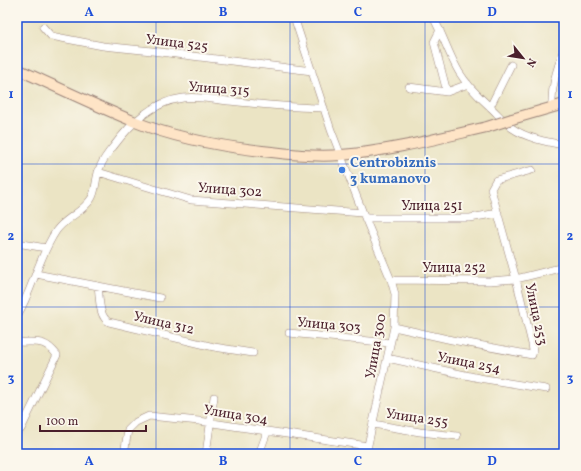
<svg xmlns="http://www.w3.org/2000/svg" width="581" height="471" viewBox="0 0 581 471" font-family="Vollkorn,serif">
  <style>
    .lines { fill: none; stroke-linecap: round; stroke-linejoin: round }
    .minor-casing { stroke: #9a8278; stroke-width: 8 }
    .secondary-casing { stroke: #9a8278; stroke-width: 12 }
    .minor { stroke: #fff; stroke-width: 7 }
    .secondary { stroke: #fee4c6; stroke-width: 10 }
    .secondary-bridge-casing { stroke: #9a8278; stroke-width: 12; stroke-linecap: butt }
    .secondary-bridge { stroke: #fee4c6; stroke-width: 10 }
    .grid { fill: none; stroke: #1d4ed8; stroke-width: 1; stroke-opacity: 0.55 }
    .shop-dot { fill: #3f7fe0; stroke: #fbf7ec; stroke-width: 1.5 }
    .labels { text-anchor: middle; stroke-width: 4; stroke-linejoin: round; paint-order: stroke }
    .street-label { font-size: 14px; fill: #4a1f2b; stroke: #fbf7ec }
    .shop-label { font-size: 14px; font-weight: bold; fill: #366cbe; stroke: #fbf7ec; text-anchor: start }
    .neatline { fill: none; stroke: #1d4ed8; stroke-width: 1.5 }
    .grid-label { font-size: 13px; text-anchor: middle; font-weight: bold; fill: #1d4ed8 }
  </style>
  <rect width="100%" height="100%" fill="#fbf7ec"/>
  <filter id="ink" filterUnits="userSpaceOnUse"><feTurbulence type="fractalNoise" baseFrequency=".025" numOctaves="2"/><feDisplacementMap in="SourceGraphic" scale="8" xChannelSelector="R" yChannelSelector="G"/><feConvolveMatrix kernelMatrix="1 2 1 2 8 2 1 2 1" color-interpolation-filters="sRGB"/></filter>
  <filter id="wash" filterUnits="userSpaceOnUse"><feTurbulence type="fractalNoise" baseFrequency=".012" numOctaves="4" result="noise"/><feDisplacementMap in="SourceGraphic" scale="16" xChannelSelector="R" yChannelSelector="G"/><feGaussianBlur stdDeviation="0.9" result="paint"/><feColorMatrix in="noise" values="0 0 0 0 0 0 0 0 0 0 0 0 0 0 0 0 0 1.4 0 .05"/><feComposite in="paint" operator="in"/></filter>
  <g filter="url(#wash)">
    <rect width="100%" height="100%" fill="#ebe4c4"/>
  </g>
  <g filter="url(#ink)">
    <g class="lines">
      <defs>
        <path id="minor" d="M294 17 331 130 363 213 391 280 395 294 394 327 366 454
          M433 17C443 35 449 55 459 72 467 85 477 95 488 105 496 112 503 121 512 128 526 138 547 142 564 145
          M43 27 51 36 103 46 152 51 312 71
          M440 30 434 42 447 92
          M409 87 447 92 468 84
          M490 107 511 65
          M552 107C551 86 557 69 564 49
          M98 172 191 200 363 213
          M365 218H470L498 213
          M17 243 46 248
          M36 274 160 298
          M391 280 490 281 516 279 564 267
          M98 286C100 297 98 316 109 322L214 347 253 353
          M17 316C33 289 38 258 56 231 65 218 82 213 91 199 97 190 95 177 100 167 103 160 108 153 113 147 131 123 152 102 183 98 196 96 214 99 228 101 260 104 292 108 324 108
          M394 327 452 340 532 355 533 351 532 344 516 279 491 189 496 180 532 170
          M289 333 390 343
          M17 342C36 343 44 338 57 355L21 429
          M387 358 479 378 546 389
          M373 424 420 432 457 436
          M124 454 128 430 136 422 149 416 199 421 368 446
          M206 454 214 397
          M259 454 267 432"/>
        <path id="secondary" d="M17 69C55 86 94 105 133 121 174 138 219 146 262 151 288 154 315 157 341 155 390 151 439 138 487 127
          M512 119 564 104"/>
      </defs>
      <use href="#minor" class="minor-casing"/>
      <use href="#secondary" class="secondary-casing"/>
      <use href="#minor" class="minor"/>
      <use href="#secondary" class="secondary"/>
      <defs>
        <path id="secondary-bridge" d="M487 127 512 119"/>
      </defs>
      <use href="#secondary-bridge" class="secondary-bridge-casing"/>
      <use href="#secondary-bridge" class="secondary-bridge"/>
    </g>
  </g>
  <path class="grid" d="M156 17V454M290 17V454M425 17V454M17 164H564M17 307H564"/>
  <circle class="shop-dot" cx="342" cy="170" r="4"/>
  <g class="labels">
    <g class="street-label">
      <text transform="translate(177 42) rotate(7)" y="5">Улица 525</text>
      <text transform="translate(219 88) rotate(4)" y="5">Улица 315</text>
      <text transform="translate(230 189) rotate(4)" y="5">Улица 302</text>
      <text x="432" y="210">Улица 251</text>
      <text x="454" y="272">Улица 252</text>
      <text transform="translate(537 314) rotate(78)" y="5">Улица 253</text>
      <text transform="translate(164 322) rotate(13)" y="5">Улица 312</text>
      <text transform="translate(329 324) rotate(5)" y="5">Улица 303</text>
      <text transform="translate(375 346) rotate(-80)" y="5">Улица 300</text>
      <text transform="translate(469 362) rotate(11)" y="5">Улица 254</text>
      <text transform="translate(236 414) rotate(9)" y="5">Улица 304</text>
      <text transform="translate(417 417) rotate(8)" y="5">Улица 255</text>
    </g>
    <g class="shop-label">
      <text x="350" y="167">Centrobiznis<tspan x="350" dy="16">3 kumanovo</tspan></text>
    </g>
  </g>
  <rect width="581" height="471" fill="none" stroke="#fbf7ec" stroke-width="44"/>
  <g transform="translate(523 58) rotate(120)" stroke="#fbf7ec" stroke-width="3" paint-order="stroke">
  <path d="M0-3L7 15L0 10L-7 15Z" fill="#4a1f2b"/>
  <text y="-6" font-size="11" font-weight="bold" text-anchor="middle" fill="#4a1f2b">N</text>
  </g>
  <path d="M40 425v6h106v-6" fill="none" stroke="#4a1f2b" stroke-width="2"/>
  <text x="46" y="425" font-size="12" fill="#4a1f2b" stroke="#fbf7ec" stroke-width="3" paint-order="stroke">100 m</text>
  <rect x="22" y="22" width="537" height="427" class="neatline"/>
  <g class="grid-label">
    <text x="89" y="16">A</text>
    <text x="223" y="16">B</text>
    <text x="358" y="16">C</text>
    <text x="492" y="16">D</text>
    <text x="11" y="98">1</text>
    <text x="570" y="98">1</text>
    <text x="11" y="240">2</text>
    <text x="570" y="240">2</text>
    <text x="11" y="382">3</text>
    <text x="570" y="382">3</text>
    <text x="89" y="465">A</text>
    <text x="223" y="465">B</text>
    <text x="358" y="465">C</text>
    <text x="492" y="465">D</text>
  </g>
</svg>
